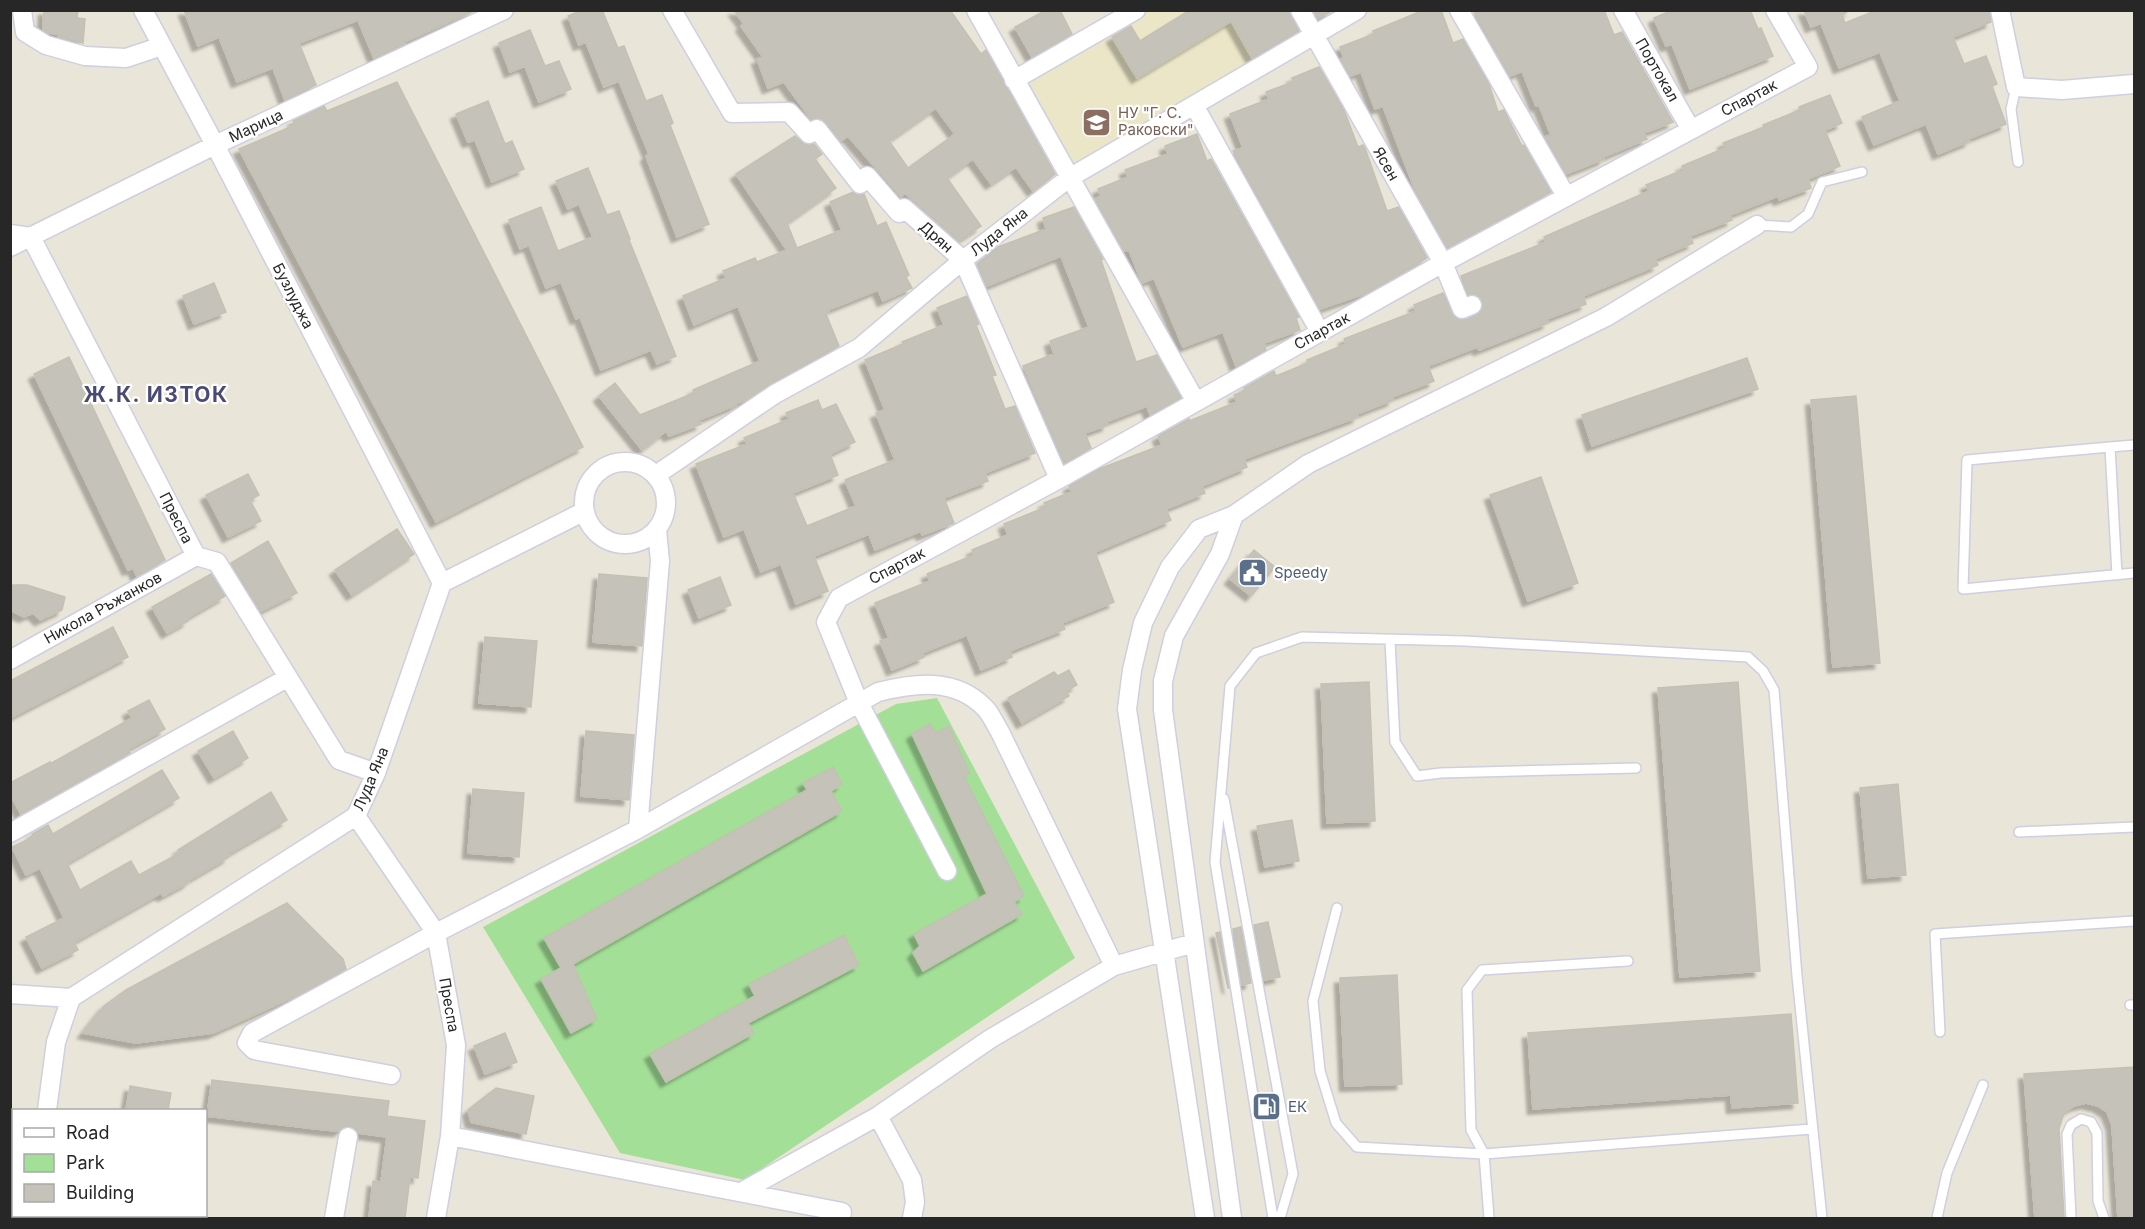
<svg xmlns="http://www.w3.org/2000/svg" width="2145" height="1229" viewBox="0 0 2145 1229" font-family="Inter,sans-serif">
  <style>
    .education { fill: #ebe6c8 }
    .green { fill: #a3df97 }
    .building { fill: #c5c2b9; stroke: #c4c1b3; stroke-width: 1.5; fill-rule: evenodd; filter: url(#shadow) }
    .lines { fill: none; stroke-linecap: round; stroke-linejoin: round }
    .lane-casing { stroke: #cecfe0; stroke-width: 12 }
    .street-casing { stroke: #cecfe0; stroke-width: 21 }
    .lane { stroke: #fff; stroke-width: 9 }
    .street { stroke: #fff; stroke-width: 18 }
    .labels { text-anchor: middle; stroke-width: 4.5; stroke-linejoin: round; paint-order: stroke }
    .street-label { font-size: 15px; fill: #272727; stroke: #fff }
    .education-label { font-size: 15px; fill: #785e54; stroke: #fff; text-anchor: start }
    .service-label { font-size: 15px; fill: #4e5e75; stroke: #fff; text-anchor: start }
    .district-label { font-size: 21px; font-weight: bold; letter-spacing: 1.5px; fill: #4a4a76; stroke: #fff }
  </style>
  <defs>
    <filter id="shadow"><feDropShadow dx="-5.5" dy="5.5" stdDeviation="1.5" flood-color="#0004"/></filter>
  </defs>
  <rect width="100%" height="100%" fill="#eae5d9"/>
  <path class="education" d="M1147 11H1289L1301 31 1074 163 1026 81Z"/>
  <path class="green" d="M937 698 1075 958 745 1180 620 1153 483 927 896 704Z"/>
  <path class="building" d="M44 10H78L77 18 85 19 83 43 58 37V34L49 33 43 30Z
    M184 10H476L404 42 405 44 374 58 358 20 299 43 316 85 285 100 273 68 237 82 219 37 198 46Z
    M583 10H602L618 48 624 46 646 101 662 95 673 123 670 125 709 224 677 237 646 156 649 154 619 81 604 87 586 42 579 45 568 16Z
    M734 10H950L981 54 986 50 1055 174 1033 191 1016 167 991 184 973 159 947 178 981 226 958 241 905 193 901 197 848 136 841 141 822 119H811L784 82 768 88 757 59 763 57 741 26 744 24ZM936 108 955 134 908 168 889 141Z
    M1046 10H1060L1072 34 1032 57 1015 27Z
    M1190 10H1289L1299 31 1252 58 1231 21 1137 78 1112 37 1131 26 1140 41Z
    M1313 10H1334L1318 18Z
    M1424 10H1441L1453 43 1463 39 1489 84 1498 112 1504 110 1522 146 1524 145 1551 192 1447 248 1415 190 1383 106 1375 109 1361 72 1350 76 1341 59 1344 58 1340 47 1374 34 1373 31Z
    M1473 10H1604L1614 35 1622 32 1673 122 1644 133 1647 139 1603 157 1604 159 1566 174 1545 137 1551 135 1539 105 1536 106 1522 71 1510 76Z
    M1673 10H1750L1758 29 1761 28 1773 56 1690 89 1672 44 1666 46 1654 18Z
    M1804 10H1850L1842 15 1845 23 1877 10H1989L1991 22 1953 37 1964 64 1986 56 1997 84 1992 86 2006 124 1968 139 1970 141 1938 154 1926 124 1874 145 1862 117 1900 101 1880 52 1839 68 1821 23 1811 27Z
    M530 30 545 66 559 61 571 89 539 102 525 66 510 72 499 43Z
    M1319 67 1344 110 1358 147 1363 145 1365 148 1387 211 1399 207 1427 258 1367 293 1320 309 1233 151 1243 148 1230 114 1269 99 1266 92 1293 82 1292 78Z
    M397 82 583 447 436 522 239 149 295 125 293 121 324 106 327 111Z
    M1830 95 1842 123 1825 130 1840 166 1808 179 1811 188 1779 200 1778 196 1730 215 1732 220 1690 236 1693 243 1655 259 1658 265 1583 296 1586 304 1547 319 1548 323 1479 350 1477 347 1428 366 1434 381 1392 397 1393 400 1357 414 1358 417 1244 459 1247 467 1202 486 1205 493 1166 509 1171 520 1095 552 1114 602 1062 623 1065 629 1010 651 1012 657 981 670 967 635 922 653 924 657 892 670 880 641 889 638 875 603 930 581 927 574 974 555 972 550 1008 535 1004 524 1046 507 1044 503 1071 492 1069 486 1099 469 1162 445 1158 436 1189 419V421L1237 402 1234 395 1245 391 1244 388 1274 371 1276 376 1308 363 1307 360 1346 344 1344 339 1416 311 1414 305 1443 293 1456 318 1466 320 1476 315 1481 311 1483 301 1478 296 1468 294 1461 276 1546 242 1544 237 1649 191 1646 185 1683 170 1682 166 1725 148 1723 143 1764 127 1763 125 1800 110 1799 107Z
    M488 101 505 144 512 141 524 169 492 182 475 140 468 142 456 114Z
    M1197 134 1207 161 1211 159 1299 317 1296 318 1300 330 1264 343 1266 350 1236 366 1223 332 1183 347 1154 278 1142 283 1129 250 1124 251 1095 199 1101 196 1098 189 1128 177 1125 170 1168 154 1165 146Z
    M795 136 804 144H814L822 154 815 159 836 188 787 223 797 248 842 230 830 202 853 192 857 195 864 194 877 226 886 222 909 275 906 277 912 288 883 301 878 290 828 310 829 313 826 314 839 346 770 384 748 399 735 404 736 405 699 420 701 424 669 436 666 431 642 450 599 396 615 383 640 415 694 393 693 390 760 361 738 306 694 325 683 296 726 278 723 271 755 258 757 262 787 250 736 174Z
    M588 168 607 215 619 211 630 239 629 240 676 356 657 364 651 350 601 370 580 317 576 319 561 282 546 288 529 245 520 249 509 220 541 207 558 251 593 237 579 204 568 209 556 181Z
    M1074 207 1103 259 1101 260 1136 362 1157 355 1181 398 1150 415 1147 406 1106 422 1108 425 1085 433 1091 448 1064 463 1023 366 1054 354 1050 341 1089 327 1061 256 987 286 977 264 998 247 1046 229 1043 218Z
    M214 283 226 312 194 324 183 296Z
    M967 296 979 324 976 325 996 375 992 376 1005 409 1015 406 1035 453 985 473 988 481 944 498 954 523 922 535 921 531 875 550 869 534 814 556 828 591 796 604 781 564 761 572 744 529 724 537 696 464 747 444 744 438 789 419 786 413 818 400 822 410 836 404 855 442 830 454 838 475 793 493 807 526 856 506 845 480 895 460 876 413 885 410 865 360 903 344 902 342 944 325 937 308Z
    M69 357 165 560 137 576 133 568 128 570 34 374Z
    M1747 358 1758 389 1592 446 1582 415Z
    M1856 396 1880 663 1833 667 1811 400Z
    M248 474 259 495 250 500 261 521 228 537 206 495Z
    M1541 477 1578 583 1528 601 1490 495Z
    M397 529 414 554 352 595 335 570Z
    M268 541 297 593 261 611 231 563Z
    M1254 550 1275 567 1251 596 1230 579Z
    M211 574 225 596 187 618 188 621 167 633 152 607Z
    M599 574 647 578 642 646 593 642Z
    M720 577 731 605 699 618 688 590Z
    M10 585H27L65 597 62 610 40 620 33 613 24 617 10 610Z
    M113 627 128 657 10 718V681Z
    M485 637 537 641 531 707 479 703Z
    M1069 670 1077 685 1066 691 1069 696 1022 723 1008 698 1054 672 1058 676Z
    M1369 682 1375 821 1327 823 1321 684Z
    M1738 682 1760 971 1680 977 1658 688Z
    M149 700 165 729 128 749 130 753 21 814 10 794V783L50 762V764L132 718 128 711Z
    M930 724 936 733 949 726 970 774 964 776 1024 896 1014 902 1022 914 923 971 913 953 920 946 914 934 987 894 912 734Z
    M233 731 248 758 214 778 198 751Z
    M586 731 634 735 629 800 581 796Z
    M833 767 842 784 831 791 842 811 573 964 597 1019 571 1033 541 979 561 968 544 938 807 790 803 783Z
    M162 770 179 798 67 863 80 890 131 861 139 875 180 853 178 850 271 792 287 820 228 854 229 857 189 880V882L163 896 161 893 74 942 78 950 42 968 26 937 64 918 40 868 26 875 12 847 33 837 32 834 48 825 53 834Z
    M1898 784 1906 875 1868 878 1860 788Z
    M473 789 524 793 519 857 468 853Z
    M1292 820 1299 861 1265 867 1257 826Z
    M287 903 343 959 346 969 303 993 213 1033 136 1043 83 1033 104 1006 126 990Z
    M1268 922 1280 977 1264 980 1254 925Z
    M1241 927 1251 983 1242 985 1233 929Z
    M1220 932 1229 988H1228L1216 933Z
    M844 935 859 965 748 1023 754 1033 666 1082 650 1054 755 996 749 984Z
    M1397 975 1402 1084 1345 1086 1340 978Z
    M1791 1014 1798 1103 1732 1108 1731 1095 1533 1109 1528 1033Z
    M505 1033 517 1062 485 1074 474 1046Z
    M2134 1067V1218H2118L2112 1125 2107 1112 2098 1106 2086 1103 2074 1106 2064 1113 2059 1129 2064 1218H2035L2024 1074Z
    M212 1080 389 1101 387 1116 425 1121 418 1178 410 1177 405 1218H369L373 1181 381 1182 387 1137 359 1133 355 1128 349 1126 344 1127 339 1131 325 1130 207 1116Z
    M130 1086 171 1093 168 1110H126Z
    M496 1088 534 1096 526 1134 471 1122 468 1110Z"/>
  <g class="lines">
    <defs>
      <path id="lane" d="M2016 87 2011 109 2018 162
        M1757 225 1791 227 1808 214 1822 182 1862 172
        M2110 447 2134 445
        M2117 575 2110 447 1967 460 1963 589 2134 573
        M1390 640 1395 742 1417 776 1441 773 1636 768
        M1224 799 1293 1174 1280 1218
        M2019 832 2134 827
        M1337 908 1313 1001 1320 1071 1336 1123 1357 1147 1484 1154 1812 1129
        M2130 1005H2134
        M1940 1032 1935 934 2134 921
        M1273 1218 1215 862 1230 686 1256 653 1302 637 1465 641 1748 657 1763 671 1774 690 1797 976 1822 1218
        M1489 1218 1484 1154 1471 1130 1467 990 1482 970 1628 961
        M1937 1218 1947 1173 1983 1085
        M2071 1218 2067 1134 2071 1125 2081 1119 2091 1122 2097 1133 2098 1201 2104 1218"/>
      <path id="street" d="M22 10 25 32 46 45 85 56 126 58 162 46
        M143 10 215 145 442 583
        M672 10 732 113 789 112 809 134 817 129 860 184 867 176 899 213 904 208 963 260 1059 479
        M976 10 1196 402
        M1300 10 1443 263 1462 309 1472 305
        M1459 10 1566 196
        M1623 10 1691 130
        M2000 10 2016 87 2062 90 2134 84
        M1014 80 1136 10
        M1194 105 1320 332
        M10 234 31 237 196 556 217 562 339 760 376 773
        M10 247 215 145 504 10
        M584 503a41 41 0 1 1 82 0a41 41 0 1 1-82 0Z
        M656 475 775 394 859 348 963 260 1069 178 1357 10
        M10 660 196 556
        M356 816 436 933 456 1045 450 1136 436 1218
        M638 829 660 561 657 530
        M10 833 287 678
        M947 871 859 703 826 622 839 598 1059 479 1443 263 1808 67 1775 10
        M10 994 71 998 356 816 376 773 442 583 583 512
        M391 1075 254 1050 247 1043 252 1033 436 933 638 829 878 692C915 683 955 677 985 708 991 714 995 724 1000 732L1114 966
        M47 1110 56 1042 71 998
        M878 1116 912 1180 915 1202 912 1218
        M450 1136 842 1212 841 1218
        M10 1180 14 1179
        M741 1192 878 1116 990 1039 1114 966 1194 943
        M38 1218V1216
        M334 1218 348 1137
        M1205 1218 1127 709 1132 670 1143 623 1170 567 1199 529 1234 515 1308 464 1606 317 1757 225
        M1232 1218 1163 710V681L1174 636 1220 554 1234 515"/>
    </defs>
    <use href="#lane" class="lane-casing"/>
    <use href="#street" class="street-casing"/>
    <use href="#lane" class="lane"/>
    <use href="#street" class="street"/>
  </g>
  <defs>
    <symbol id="school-square" viewBox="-11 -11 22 22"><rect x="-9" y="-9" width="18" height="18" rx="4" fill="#8d6e63" stroke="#fff"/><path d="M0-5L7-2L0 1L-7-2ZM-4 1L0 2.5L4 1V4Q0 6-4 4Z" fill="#fff"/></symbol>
    <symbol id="civic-square" viewBox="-11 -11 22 22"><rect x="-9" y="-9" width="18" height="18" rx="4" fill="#5c6f8a" stroke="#fff"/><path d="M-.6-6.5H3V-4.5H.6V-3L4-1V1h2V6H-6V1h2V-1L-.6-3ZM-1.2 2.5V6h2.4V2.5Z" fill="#fff"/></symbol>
    <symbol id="fuel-square" viewBox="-11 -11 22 22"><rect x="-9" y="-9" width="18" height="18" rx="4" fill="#5c6f8a" stroke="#fff"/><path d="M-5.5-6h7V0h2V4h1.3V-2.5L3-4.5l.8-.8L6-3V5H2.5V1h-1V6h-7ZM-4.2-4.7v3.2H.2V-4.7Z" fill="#fff"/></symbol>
  </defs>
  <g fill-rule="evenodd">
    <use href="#school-square" x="1080" y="106" width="33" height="33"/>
    <use href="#civic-square" x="1236" y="556" width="33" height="33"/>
    <use href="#fuel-square" x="1250" y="1090" width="33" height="33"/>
  </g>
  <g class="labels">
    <g class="street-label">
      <text transform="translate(1657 70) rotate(60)" y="5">Портокал</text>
      <text transform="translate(1749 98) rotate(-28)" y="5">Спартак</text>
      <text transform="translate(256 126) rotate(-25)" y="5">Марица</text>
      <text transform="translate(1386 164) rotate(60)" y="5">Ясен</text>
      <text transform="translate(999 232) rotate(-38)" y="5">Луда Яна</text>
      <text transform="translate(936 237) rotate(41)" y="5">Дрян</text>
      <text transform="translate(293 296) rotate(63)" y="5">Бузлуджа</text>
      <text transform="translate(1322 331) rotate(-29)" y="5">Спартак</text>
      <text transform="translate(176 518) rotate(63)" y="5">Преспа</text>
      <text transform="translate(897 566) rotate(-28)" y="5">Спартак</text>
      <text transform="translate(103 608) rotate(-29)" y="5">Никола Ръжанков</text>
      <text transform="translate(371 779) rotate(-67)" y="5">Луда Яна</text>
      <text transform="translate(449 1005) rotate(80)" y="5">Преспа</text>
    </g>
    <g class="education-label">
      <text x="1118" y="118">НУ "Г. С.<tspan x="1118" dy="17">Раковски"</tspan></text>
    </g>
    <g class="service-label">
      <text x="1274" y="578">Speedy</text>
      <text x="1288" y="1112">ЕК</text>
    </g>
    <g class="district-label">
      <text x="156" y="402">Ж.К. ИЗТОК</text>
    </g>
  </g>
  <rect width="2145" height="1229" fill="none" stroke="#272727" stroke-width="24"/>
  <rect x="12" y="1109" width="195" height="108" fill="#ffffff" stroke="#a9a9a9" stroke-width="1.5"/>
  <rect x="24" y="1128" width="30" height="9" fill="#ffffff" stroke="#a9a9a9" stroke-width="1.5"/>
  <text x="66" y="1139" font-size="18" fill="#272727">Road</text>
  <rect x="24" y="1154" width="30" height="18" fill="#a3df97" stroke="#a9a9a9" stroke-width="1.5"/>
  <text x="66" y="1169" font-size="18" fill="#272727">Park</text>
  <rect x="24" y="1184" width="30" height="18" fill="#c5c2b9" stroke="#a9a9a9" stroke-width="1.5"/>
  <text x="66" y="1199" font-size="18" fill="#272727">Building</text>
</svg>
